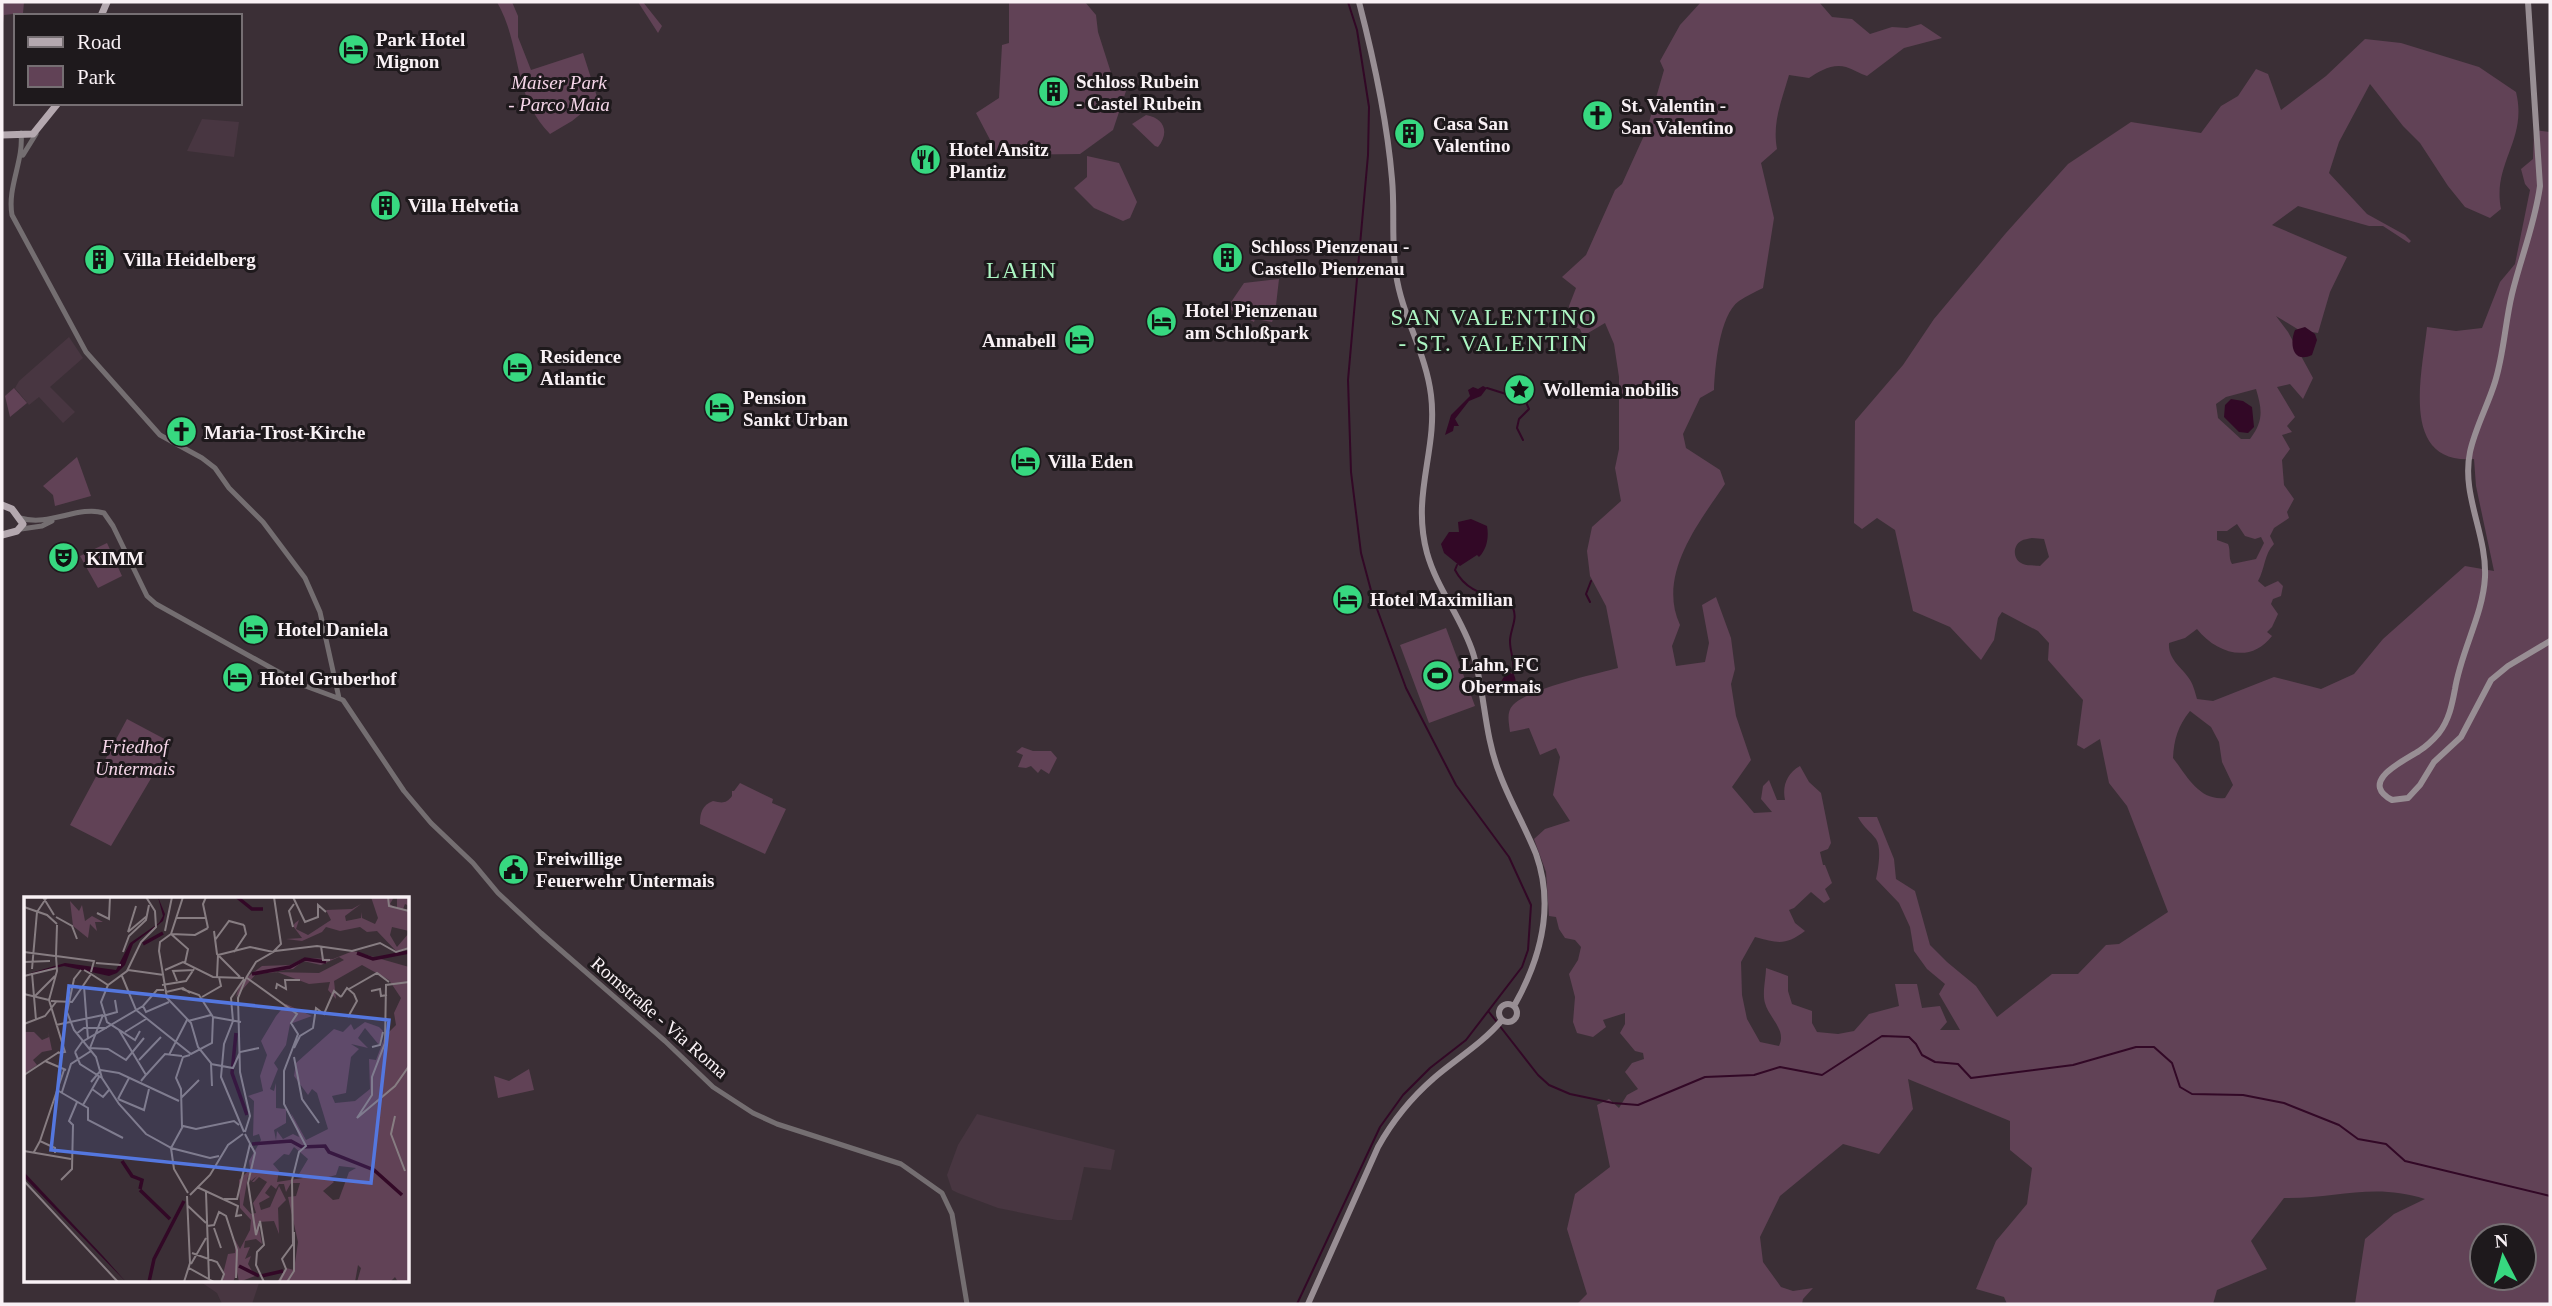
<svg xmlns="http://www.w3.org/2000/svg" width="2552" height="1306" viewBox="0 0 2552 1306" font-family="'Times New Roman',serif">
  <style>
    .built { fill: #483641 }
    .green { fill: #614256; fill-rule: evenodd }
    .water { fill: #320826 }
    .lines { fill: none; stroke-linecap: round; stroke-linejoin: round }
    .stream { stroke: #320826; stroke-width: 2 }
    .tertiary { stroke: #746e71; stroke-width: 5 }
    .secondary { stroke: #988e94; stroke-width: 6 }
    .primary { stroke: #b4a8af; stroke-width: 7 }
    .labels { text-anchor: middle; stroke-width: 6; stroke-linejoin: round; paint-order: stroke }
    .poi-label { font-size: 19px; font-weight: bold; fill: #f9f1f5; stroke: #1e191c; text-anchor: start }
    .park-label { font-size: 19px; font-style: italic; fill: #f6d6e9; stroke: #1e191c }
    .street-label { font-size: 19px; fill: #f9f1f5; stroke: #1e191c }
    .quarter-label { font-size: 23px; letter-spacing: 2px; fill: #acf6c3; stroke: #1e191c }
    .inset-river { fill: none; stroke: #320826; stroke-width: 3.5 }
    .inset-road { fill: none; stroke: #877d82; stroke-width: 2 }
    .view { fill: #5477df; fill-opacity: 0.15; stroke: #5477df; stroke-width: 3.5 }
    .inset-edge { fill: none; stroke: #f9f1f5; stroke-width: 3.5 }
  </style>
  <rect width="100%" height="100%" fill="#3b2f36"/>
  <path class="built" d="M202 119 239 122 234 157 187 151Z
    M69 337 83 358 50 387 75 412 63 423 39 397 29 405 15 388 19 381Z
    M977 1114 1115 1150 1111 1170 1084 1167 1072 1220H1057L998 1208 958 1193 952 1190 947 1175 958 1145Z
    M198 1280H260L252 1304H222L217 1293Z"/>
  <path class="green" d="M2 2H24L23 13 4 15 2 31Z
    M497 2H512L518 16V37L531 70 583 53 598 100 572 121 550 134C511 93 523 48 497 2Z
    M638 2H643L662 26 658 33Z
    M1009 2H1085L1096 15 1098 32 1113 79 1126 91 1113 130 1080 154 998 155 976 113 999 98 1002 45 1009 43Z
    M1701 2H1819L1832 17 1852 19 1870 34 1892 27 1907 28 1921 24 1942 38 1904 48 1867 76C1860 74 1853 69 1846 67 1833 63 1819 71 1809 78L1789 75C1782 100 1772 122 1777 149L1761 163 1774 218 1763 288C1755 292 1746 296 1739 301 1719 315 1715 368 1714 390L1700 398 1683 434 1686 448 1720 470 1725 484C1698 524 1657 575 1680 625L1672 646 1676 666 1705 662 1709 643 1702 605 1716 597 1731 638 1735 669 1731 684 1736 716 1751 760 1732 787 1754 813 1772 812 1761 799 1763 786 1769 780 1777 800H1785C1782 786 1787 773 1800 766L1809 782 1821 793 1831 843 1828 849 1820 852 1823 865H1825L1832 883 1825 889 1830 899 1824 903 1811 892 1794 908 1789 910 1795 923 1805 931C1785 946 1778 943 1755 937L1741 962 1742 995 1747 1019 1760 1042 1779 1046C1787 1030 1769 1018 1765 1003 1762 993 1766 978 1766 968L1788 976V991L1792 1004 1812 1011V1023L1817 1032 1838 1034 1854 1031 1869 1014 1899 1006 1895 984H1917L1922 1008 1940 1006 1947 1022 1940 1030H1960L1939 994 1945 984 1927 969 1914 951 1910 927 1899 903 1876 879C1878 870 1882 848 1876 839 1870 831 1863 827 1858 817H1877L1894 859 1896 879 1915 891 1930 945 1947 962 1976 986 1997 1017 2052 974H2078L2106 945 2119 944 2168 912 2127 806 2109 783 2100 739 2084 749 2077 745 2083 700 2048 660 2049 643 2038 631 2002 612 1998 618 1994 640 1981 660 1950 627 1913 611 1895 530 1877 518 1862 529 1854 523 1855 421 1903 365 1934 319 2006 233 2068 164 2131 122 2201 133 2221 106 2238 96 2256 69 2268 74 2281 110 2326 76 2365 39 2401 43 2479 67 2516 92C2528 140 2492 163 2501 209L2490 218 2465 207 2448 186 2420 143 2403 126 2370 84 2339 142 2329 173 2367 214 2405 235 2411 241 2409 243 2383 226H2369L2298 206 2272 225 2347 257 2330 292 2318 333 2299 330 2276 316 2288 332 2313 378 2303 399 2290 384 2277 387 2295 417 2287 426 2292 432 2282 435 2290 449 2282 460 2284 485 2294 499 2287 512 2289 518 2274 528 2270 536 2274 544C2264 554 2265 569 2258 581L2265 587 2278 581 2283 586 2281 596 2273 599 2271 604 2278 614 2272 627 2267 632 2272 636C2251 664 2217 654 2197 629L2185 638 2169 643C2168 659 2180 666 2188 677 2193 683 2195 692 2197 699L2213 701 2274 677 2321 689 2354 674 2383 639 2465 566 2494 571 2476 486 2474 459C2399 465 2422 374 2427 327L2456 331 2482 328 2500 282 2515 264 2530 190 2525 184 2521 169 2533 159 2534 130 2550 132V1304H2355L2365 1239 2394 1214 2425 1199C2373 1182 2336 1199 2284 1198L2251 1241 2267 1269 2217 1290 2213 1304H2007L2004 1297 1976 1289 1996 1241 2027 1204 2032 1168 2010 1150V1121L1908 1079 1913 1109 1879 1154 1843 1144 1780 1196 1760 1237 1763 1262 1781 1287 1793 1291 1813 1288 1803 1299 1802 1304H1577L1587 1294 1567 1229 1575 1194 1610 1167 1597 1105 1609 1099 1619 1108 1627 1095 1638 1089 1625 1072 1632 1063 1644 1059 1643 1053 1635 1051 1620 1033 1625 1024V1013L1603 1020 1606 1027 1593 1037 1577 1033 1573 1022 1575 997 1569 974 1578 960 1581 947 1575 940 1565 938 1559 929 1556 917 1549 916 1546 872 1534 839 1545 829 1570 821 1553 795 1560 757 1556 748 1540 755 1529 728 1510 732C1509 723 1506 712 1513 705 1528 689 1595 674 1618 668L1606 606 1590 576 1587 551 1592 527 1621 501 1615 468 1619 449V377L1614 344 1605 323 1583 336 1580 329 1569 324V306L1576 288 1562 277 1586 255 1615 190 1622 184 1647 129 1664 70 1660 61 1680 25ZM2256 389C2262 409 2264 421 2250 439H2241L2218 418 2216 404 2226 397ZM2237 524 2245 536 2255 539 2261 537 2264 543 2256 559 2232 564C2228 557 2231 551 2228 544L2217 540V531H2227ZM2032 538 2044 539 2049 557 2040 566C2035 565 2027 566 2023 564 2013 561 2012 546 2021 541 2024 539 2028 539 2032 538ZM2190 711 2211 727 2219 742 2222 762 2233 785 2225 798C2199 801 2187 776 2173 758 2174 739 2178 726 2190 711ZM2482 1236H2524V1278H2482Z
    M1146 115C1164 118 1170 132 1158 147L1155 146 1132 124Z
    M1087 156 1119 163 1137 202 1130 218 1123 221 1094 208 1074 188 1087 177Z
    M1279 279 1275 314 1272 322 1255 319 1254 322 1227 308 1244 283Z
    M14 388 27 403 10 417 5 396Z
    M77 457 91 496 55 506 53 495 43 486Z
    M107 543 122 576 98 588 80 556Z
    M1446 628 1475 706 1429 723 1400 645Z
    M127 719 172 743 111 846 70 825Z
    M1022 747 1033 751H1051L1057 758 1049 774 1041 769 1038 773 1031 766 1026 768 1018 767 1023 755 1016 752Z
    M740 783 773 799 772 803 786 809 765 854 700 824C700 813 702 805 713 801 722 803 726 804 732 796V791H734Z
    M529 1069 534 1090 498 1098 494 1076 509 1081Z"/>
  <path class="water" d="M2305 327 2315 334 2317 340 2312 355C2293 364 2289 344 2295 330Z
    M1483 386 1487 388 1481 396 1469 401 1455 419 1459 426H1454L1453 431 1445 435 1451 415 1470 396 1468 390 1473 387 1478 389Z
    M2231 399 2243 401 2252 407 2254 427 2248 433 2239 432 2224 417 2225 405Z
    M1471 519 1487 526C1489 537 1487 549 1479 557L1477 555 1460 566 1444 553 1441 544 1449 532H1459L1458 522Z
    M1510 673 1514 675C1517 681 1516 689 1512 694H1506L1499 685 1505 675Z"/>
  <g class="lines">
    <path class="stream" d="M1487 388 1525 400 1529 409 1519 419 1517 428 1523 440
      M1457 565 1455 570C1471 601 1506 594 1513 608 1518 619 1510 630 1510 641 1510 653 1515 660 1513 674
      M1590 602 1586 594 1591 581
      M1489 1012 1496 1021
      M1499 1025 1538 1075 1549 1085 1570 1094 1613 1103 1638 1105 1705 1077 1754 1075 1780 1067 1822 1075 1882 1036 1909 1037 1916 1044 1922 1055 1935 1062 1958 1064 1971 1078 2073 1065 2136 1047H2154L2172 1063 2180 1087 2192 1094 2243 1095 2284 1103 2339 1125 2358 1139 2386 1144 2405 1161 2550 1196
      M1297 1304 1380 1127 1403 1095 1430 1068 1466 1040 1522 967 1528 950 1531 905 1509 857 1456 785 1406 688 1373 598 1361 553 1351 472 1348 380 1368 155 1369 107 1357 30 1348 2"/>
    <path class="tertiary" d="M21 133C24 161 7 187 12 215L86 352 160 435 202 458 215 468 229 488 263 522 305 578 320 612 339 698
      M23 155 36 134
      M20 518C50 527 78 505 104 513L113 526 147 596 156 604 300 684 343 700 404 791 431 823 473 863 498 893 541 933 665 1041 713 1087 753 1113 777 1124 901 1164 942 1193 952 1214 967 1304
      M21 529 42 526 52 521"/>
    <path class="secondary" d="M1359 2C1374 60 1387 119 1392 179 1395 210 1391 242 1396 274 1402 316 1426 353 1431 395 1438 450 1411 494 1427 553 1437 589 1462 618 1473 653 1485 692 1484 734 1499 772 1509 800 1525 826 1536 854 1555 907 1540 960 1514 1006
      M2528 2 2540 186C2535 224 2521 257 2512 294 2505 323 2504 353 2495 382 2488 405 2475 428 2470 452 2461 495 2487 534 2485 577 2483 615 2461 651 2455 689 2452 705 2449 720 2439 733 2433 740 2427 746 2419 751 2406 760 2357 781 2392 800L2408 798 2420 785 2434 762 2461 737 2491 680 2508 666 2550 641
      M1499 1013a9 9 0 1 1 18 0a9 9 0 1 1-18 0Z
      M1308 1304 1378 1147C1393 1120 1411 1098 1434 1078 1456 1059 1483 1043 1502 1020"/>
    <path class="primary" d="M101 16 107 2
      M2 135 33 134 58 103
      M2 505 12 509 23 524 17 531 2 535"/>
  </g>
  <defs>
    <symbol id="hotel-disc" viewBox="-11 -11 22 22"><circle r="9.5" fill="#37d880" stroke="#1e191c"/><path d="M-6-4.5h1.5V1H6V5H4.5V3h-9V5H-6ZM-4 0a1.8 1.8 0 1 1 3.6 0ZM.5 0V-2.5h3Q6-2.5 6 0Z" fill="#111"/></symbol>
    <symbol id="building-disc" viewBox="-11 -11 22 22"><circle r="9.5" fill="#37d880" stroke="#1e191c"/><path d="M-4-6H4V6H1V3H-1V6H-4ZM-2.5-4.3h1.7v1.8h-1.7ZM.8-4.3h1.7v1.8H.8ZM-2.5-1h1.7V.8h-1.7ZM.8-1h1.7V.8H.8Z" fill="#111"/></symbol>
    <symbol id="church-disc" viewBox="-11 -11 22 22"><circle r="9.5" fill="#37d880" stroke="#1e191c"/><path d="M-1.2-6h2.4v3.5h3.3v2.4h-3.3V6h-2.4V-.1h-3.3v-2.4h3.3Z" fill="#111"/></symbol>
    <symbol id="restaurant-disc" viewBox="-11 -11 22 22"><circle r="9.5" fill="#37d880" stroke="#1e191c"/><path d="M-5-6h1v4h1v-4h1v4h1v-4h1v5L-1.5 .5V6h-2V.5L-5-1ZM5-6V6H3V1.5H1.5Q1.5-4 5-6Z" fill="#111"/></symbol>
    <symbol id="sight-disc" viewBox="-11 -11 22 22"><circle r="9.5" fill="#37d880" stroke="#1e191c"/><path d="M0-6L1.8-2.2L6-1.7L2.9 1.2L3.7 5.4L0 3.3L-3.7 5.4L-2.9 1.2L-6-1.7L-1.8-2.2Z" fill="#111"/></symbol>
    <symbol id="theatre-disc" viewBox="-11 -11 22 22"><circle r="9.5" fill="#37d880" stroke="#1e191c"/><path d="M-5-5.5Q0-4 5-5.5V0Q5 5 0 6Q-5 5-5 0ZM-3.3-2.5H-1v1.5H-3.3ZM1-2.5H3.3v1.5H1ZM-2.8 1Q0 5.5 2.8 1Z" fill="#111"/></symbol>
    <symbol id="stadium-disc" viewBox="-11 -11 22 22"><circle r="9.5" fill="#37d880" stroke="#1e191c"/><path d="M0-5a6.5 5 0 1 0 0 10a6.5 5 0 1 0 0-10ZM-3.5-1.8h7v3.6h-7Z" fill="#111"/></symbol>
    <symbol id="civic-disc" viewBox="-11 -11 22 22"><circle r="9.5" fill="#37d880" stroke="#1e191c"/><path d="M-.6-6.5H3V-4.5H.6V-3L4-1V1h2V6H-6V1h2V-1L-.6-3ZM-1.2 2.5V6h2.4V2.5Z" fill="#111"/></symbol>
  </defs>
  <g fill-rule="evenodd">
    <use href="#hotel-disc" x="336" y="32" width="35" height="35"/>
    <use href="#building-disc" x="1036" y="74" width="35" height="35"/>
    <use href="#church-disc" x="1580" y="98" width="35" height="35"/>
    <use href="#building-disc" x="1392" y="116" width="35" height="35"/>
    <use href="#restaurant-disc" x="908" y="142" width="35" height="35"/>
    <use href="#building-disc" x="368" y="188" width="35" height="35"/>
    <use href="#building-disc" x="1210" y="240" width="35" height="35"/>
    <use href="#building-disc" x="82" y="242" width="35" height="35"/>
    <use href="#hotel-disc" x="1144" y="304" width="35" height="35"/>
    <use href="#hotel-disc" x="1062" y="322" width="35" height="35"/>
    <use href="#hotel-disc" x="500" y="350" width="35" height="35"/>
    <use href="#sight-disc" x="1502" y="372" width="35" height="35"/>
    <use href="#hotel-disc" x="702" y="390" width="35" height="35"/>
    <use href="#church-disc" x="164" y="414" width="35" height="35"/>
    <use href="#hotel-disc" x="1008" y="444" width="35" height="35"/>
    <use href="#theatre-disc" x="46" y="540" width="35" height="35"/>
    <use href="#hotel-disc" x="1330" y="582" width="35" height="35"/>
    <use href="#hotel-disc" x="236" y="612" width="35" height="35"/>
    <use href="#stadium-disc" x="1420" y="658" width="35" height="35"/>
    <use href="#hotel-disc" x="220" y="660" width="35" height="35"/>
    <use href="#civic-disc" x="496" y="852" width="35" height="35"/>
  </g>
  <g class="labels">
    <g class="poi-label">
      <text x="376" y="46">Park Hotel<tspan x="376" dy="22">Mignon</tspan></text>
      <text x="1076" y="88">Schloss Rubein<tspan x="1076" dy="22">- Castel Rubein</tspan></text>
      <text x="1621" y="112">St. Valentin -<tspan x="1621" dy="22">San Valentino</tspan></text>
      <text x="1433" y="130">Casa San<tspan x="1433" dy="22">Valentino</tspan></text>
      <text x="949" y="156">Hotel Ansitz<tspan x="949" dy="22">Plantiz</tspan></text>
      <text x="408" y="212">Villa Helvetia</text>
      <text x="1251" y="253">Schloss Pienzenau -<tspan x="1251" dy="22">Castello Pienzenau</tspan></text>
      <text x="123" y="266">Villa Heidelberg</text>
      <text x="1185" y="317">Hotel Pienzenau<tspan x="1185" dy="22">am Schloßpark</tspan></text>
      <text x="1056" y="347" text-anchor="end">Annabell</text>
      <text x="540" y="363">Residence<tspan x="540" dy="22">Atlantic</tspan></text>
      <text x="1543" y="396">Wollemia nobilis</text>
      <text x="743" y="404">Pension<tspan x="743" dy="22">Sankt Urban</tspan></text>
      <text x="204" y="439">Maria-Trost-Kirche</text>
      <text x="1048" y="468">Villa Eden</text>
      <text x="86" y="565">KIMM</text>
      <text x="1370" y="606">Hotel Maximilian</text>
      <text x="277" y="636">Hotel Daniela</text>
      <text x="1461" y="671">Lahn, FC<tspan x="1461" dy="22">Obermais</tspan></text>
      <text x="260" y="685">Hotel Gruberhof</text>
      <text x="536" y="865">Freiwillige<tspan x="536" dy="22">Feuerwehr Untermais</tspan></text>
    </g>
    <g class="park-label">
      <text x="559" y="89">Maiser Park<tspan x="559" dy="22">- Parco Maia</tspan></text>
      <text x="135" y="753">Friedhof<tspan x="135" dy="22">Untermais</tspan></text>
    </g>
    <g class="street-label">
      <text transform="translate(660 1017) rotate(41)" y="7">Romstraße - Via Roma</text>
    </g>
    <g class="quarter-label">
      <text x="1022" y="278">LAHN</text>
      <text x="1494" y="325">SAN VALENTINO<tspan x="1494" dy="26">- ST. VALENTIN</tspan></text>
    </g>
  </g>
  <g transform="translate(24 897)">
    <rect width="385" height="385" fill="#3b2f36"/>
    <path d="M347 0H370L366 7 373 12V0H385V9L381 7 379 12 385 13V34L368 30 366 38 373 50 385 36V50L372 54 353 34 343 35 336 30 316 34 302 30 298 35 278 44 262 42 278 41 269 29 271 26 275 23 272 32 284 38 307 23 302 13 328 12 337 7 321 19 322 24 337 21V15L338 21 351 27 354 21ZM46 4 55 14 58 8 61 24 68 19 79 25H71L73 34 66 27 64 41 49 29ZM329 54 385 70V385H374L371 380 366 385H333L337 371 334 368 331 385H253L262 371 270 373 274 345 264 300 272 299 276 286H267L262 295 260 287H255L252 292 247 288 241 296 246 300 235 306 237 313 246 310 255 289 262 303 254 311 255 337 250 324 234 325 238 347 232 342 221 344 220 351 226 350 221 362 227 359 224 367 231 379 215 385 213 375 209 385H197L204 357 211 356V343L216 352 226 333 227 323 216 311 215 283 226 272 225 264 237 243 235 237 229 239 230 204 224 199 239 194 236 179 243 158 237 144 252 119 262 107 288 119 266 127 262 148 250 166 254 172 246 192 250 194 252 186V211L262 212V226L250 233 252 243 253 234 259 242 269 237 275 240 267 216 282 243 304 232 293 196 288 192 284 198 270 179 272 166 310 132 319 135 327 127 330 133 341 125 355 130 359 134 355 148 341 131 334 141 344 151 327 147 335 152 327 160 322 196 308 199 311 206 331 204 346 192 345 162 352 163 361 139 372 128 370 116 377 101 365 83 338 68 310 84 312 102 304 93 306 85 285 87 253 75 232 77 212 100 213 96 217 85 238 69 266 68 280 61 309 62ZM315 60 320 63 295 76 247 75 269 72 279 64 297 68ZM270 250 284 262 275 277 279 281 253 285 255 274 249 267 260 257 265 258ZM315 269 332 271 325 275 315 302 309 303 299 294 310 285 305 280 312 278ZM224 279 227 284 233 279 228 285H230L235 280 243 285 229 306 232 316 227 317 219 308ZM24 134 28 153 18 155 9 163 13 168 0 177V135H10L18 143 25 140Z" fill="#614256" fill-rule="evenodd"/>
    <path d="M134 0 141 17 139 24 109 47 101 68 93 76 85 79 40 69 0 78 41 66 92 73 106 46 135 26 139 19ZM0 275 79 359 102 385 0 280Z" fill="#320826"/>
    <path class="inset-river" d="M213 0 228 12H239M119 47 139 36M333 56 349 62 385 55M228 77 266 70 281 62 302 65M212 136 208 176 223 218M228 247 267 244 278 250 301 249 305 255 350 273 378 298M98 264 108 279 118 283 116 292M116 293 146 322M215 369 235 379M237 379 259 374M125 385 130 362 160 304"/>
    <path class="inset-road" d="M19 0 30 18M182 0 179 7 184 31M269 0 281 25 294 20V8L302 15M364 0 365 9 385 14M0 10 23 18 33 27M73 16 85 22 86 0M32 20 48 29 53 42M153 21H182M269 30 265 14 270 7M184 31 171 38 147 37 136 45 135 54 143 101 167 126 174 150 187 166 188 189M141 34 148 0M190 34 193 57 216 80M104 35 112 9M104 35 123 19M147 37 159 0M147 37 164 52 161 66M191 43 205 24 220 28M297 49 299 63H306M0 55 31 59M99 55 105 39 122 23 125 8M210 55 222 37 220 28M194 58 226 50 249 55 257 47 250 0M32 59 70 64 67 75M32 59 33 74 25 103 41 155 33 156M32 59 33 28M0 65 26 64M72 66 97 68M8 72 13 15 23 0M57 73 50 82 43 115 50 133 72 160 78 181 95 207 122 237 147 251 150 272 164 296M104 73 140 78M141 73 159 65 189 80 220 81M8 76 12 123M67 77 84 88 103 74 117 45 132 30 131 14 122 0M0 79 33 71M98 79 112 113 167 157 188 146 189 120M193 80 194 58M222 81 232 65 251 54 293 49 328 54 356 46 372 55 385 51M223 81 273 117 267 126 274 137 260 174V207L282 249 275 255 268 283 269 347 258 362 262 372 255 385M153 84 149 74 170 73M385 85 362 88 361 146 348 180V198L333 221 371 189 385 169M84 88 77 105 83 125 111 143 116 134M138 88 162 84 170 72M60 89 64 142M158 92 175 98 189 120 217 125M252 92 253 87 262 92 261 83H276M325 92 353 76 365 85M347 94 356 92 357 99 363 98M142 95 159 91 166 96M0 97 25 103M11 99 31 79M178 100 197 89 195 80M317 100 323 91 330 97 333 104 324 120M27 104 48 105 67 77 60 73M119 109 122 115 145 105M79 119 93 115 91 103M164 124 187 118M209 124 200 147 197 180 220 235M209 124 207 101 220 82M0 127 21 119 32 105M32 128 79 118M95 133 122 178 117 184M101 135 122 122M52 137 60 131H83M348 150 356 148 359 135M65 151 84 152 102 163 120 141M66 151 79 118M270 151 276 139 289 131 292 111 300 117 310 94 317 100M51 155 58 145 119 109 133 93H140M51 155 56 167 78 181M145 158 163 123M270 160 278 202 295 226M115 163 137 140M21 164 42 173M187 167 209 171 216 155 235 151M0 178 35 155M122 178 141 157 158 159M67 185 77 173 95 176 155 204M68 192 79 200 85 193M33 193 64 211V223L99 241M38 195 47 167 67 154M157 201 175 183M94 202 120 213 125 192M94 202 105 181M59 208 75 180M371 219 367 237 381 274M158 230 157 192 152 181 159 160 166 158M221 235 226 219 216 175 214 101 222 81M221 237 231 256 224 286 232 338 236 324 240 348 233 355 232 368 240 385M16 244 40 173M0 254 47 262M10 255 16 244 31 251V256M195 259 186 261 147 251 159 229 172 232 210 224 215 228M37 283 48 272 49 228 45 224 53 205M0 284 94 385M173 290 214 309 212 319 218 318M182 295 185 382M166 298 186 278 204 248 219 237M200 302H213L226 247M164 309 182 326M183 329 190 328 195 315 202 319 213 353 212 381M190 331 197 351M168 356 193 365 200 377 197 385M167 367 182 341M165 371 190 385M160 385 166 366 163 299M263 385 270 374V335"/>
    <path class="view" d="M45 89 365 123 347 286 27 253Z"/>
    <rect width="385" height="385" class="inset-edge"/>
  </g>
  <rect width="2552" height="1306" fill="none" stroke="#f9f1f5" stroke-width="7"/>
  <rect x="14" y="14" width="228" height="91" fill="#1e191c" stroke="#766f73" stroke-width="2"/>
  <rect x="28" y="37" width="35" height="10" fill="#b4a8af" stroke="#766f73" stroke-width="2"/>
  <text x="77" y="49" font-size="21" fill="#f9f1f5">Road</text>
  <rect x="28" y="66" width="35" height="21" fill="#614256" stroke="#766f73" stroke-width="2"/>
  <text x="77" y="84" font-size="21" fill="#f9f1f5">Park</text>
  <g transform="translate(2503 1257) rotate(354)"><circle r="33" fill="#1e191c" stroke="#766f73" stroke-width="2"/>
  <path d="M0-5L12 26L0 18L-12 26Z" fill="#37d880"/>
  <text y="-10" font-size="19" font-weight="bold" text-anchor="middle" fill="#f9f1f5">N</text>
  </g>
</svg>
